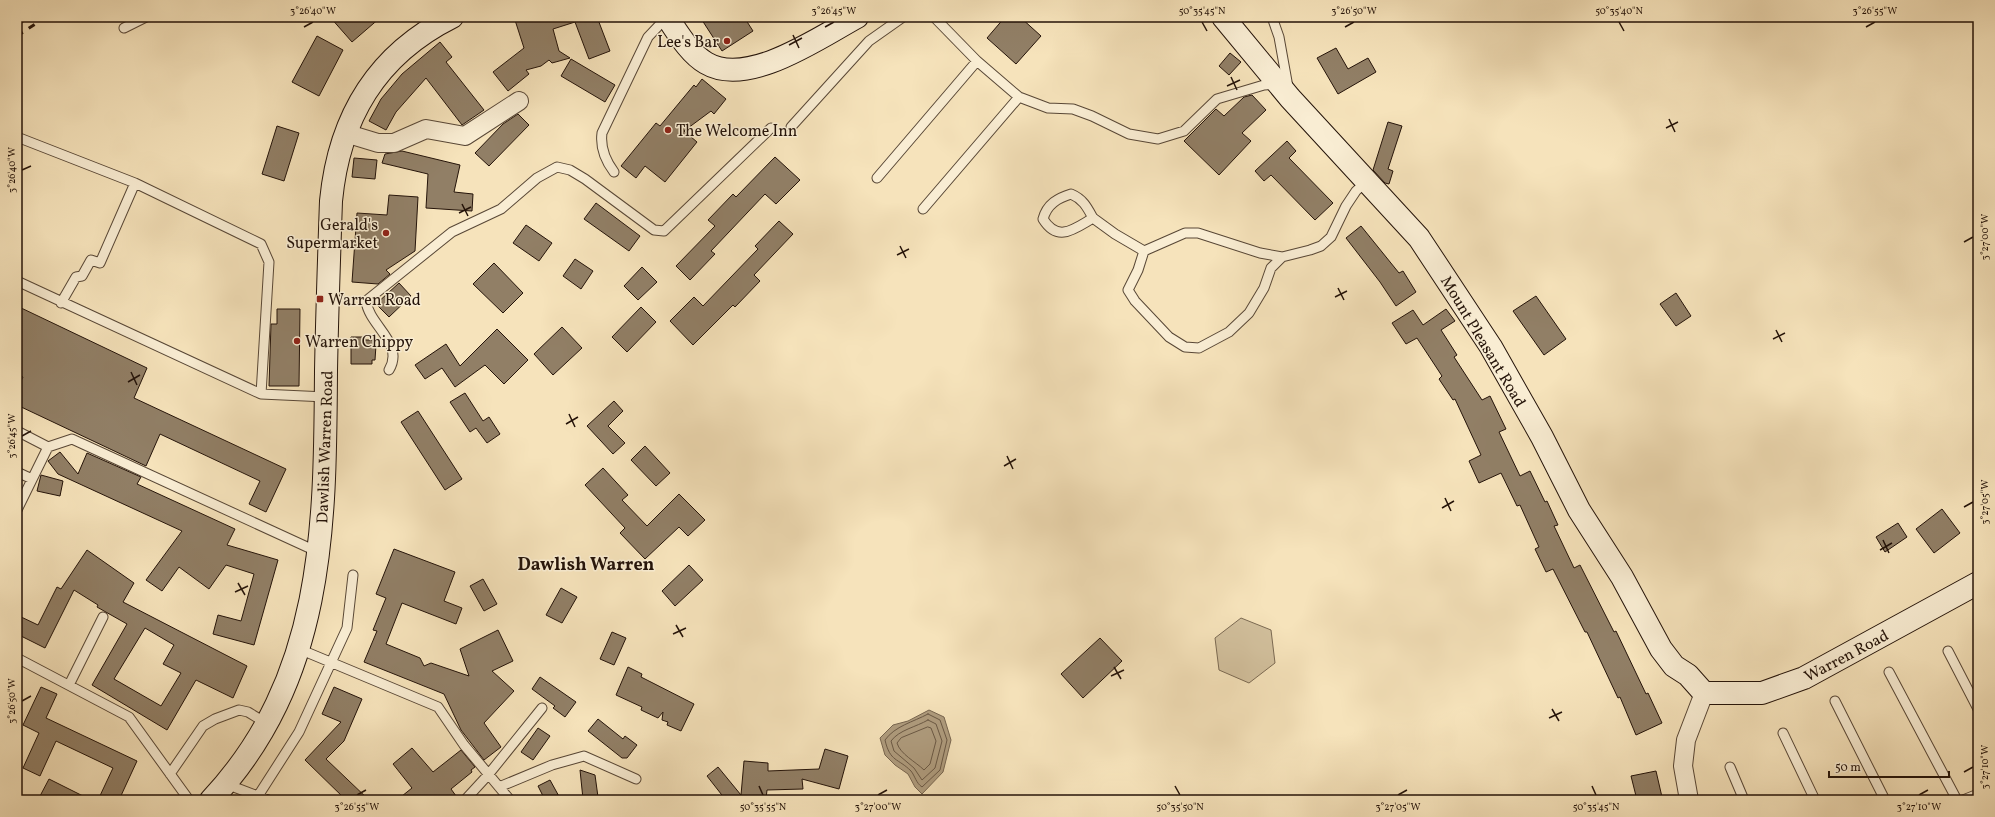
<svg xmlns="http://www.w3.org/2000/svg" width="1995" height="817" viewBox="0 0 1995 817" font-family="Vollkorn,serif">
  <style>
    .green { fill: #d2c09d; stroke: #7b6a53 }
    .water { fill: #af9c7e; stroke: #77654f }
    .lines { fill: none; stroke-linecap: round; stroke-linejoin: round }
    .shore { stroke: #6a5844; stroke-width: 1 }
    .building { fill: #917f66; stroke: #241309; fill-rule: evenodd }
    .lane-casing { stroke: #584736; stroke-width: 11 }
    .street-casing { stroke: #584736; stroke-width: 20 }
    .secondary-casing { stroke: #241309; stroke-width: 24 }
    .lane { stroke: #f9edd3; stroke-width: 9 }
    .street { stroke: #f9edd3; stroke-width: 18 }
    .secondary { stroke: #f9edd3; stroke-width: 22 }
    .rail { stroke: #241309; stroke-width: 3; stroke-dasharray: 7 7; stroke-linecap: butt }
    .ticks { fill: none; stroke: #241309; stroke-width: 1.5 }
    .poi-dot { fill: #8f2418; stroke: #f9edd3; stroke-width: 1.5 }
    .labels { text-anchor: middle; stroke-width: 3; stroke-linejoin: round; paint-order: stroke }
    .poi-label { font-size: 16px; fill: #241309; stroke: #f9edd3; text-anchor: start }
    .street-label { font-size: 16px; fill: #241309; stroke: #f9edd3 }
    .quarter-label { font-size: 18px; font-weight: bold; fill: #241309; stroke: #f9edd3 }
    .neatline { fill: none; stroke: #241309; stroke-width: 1.5 }
    .ticks-label { font-size: 10px; text-anchor: middle; fill: #241309 }
  </style>
  <rect width="100%" height="100%" fill="#f6e3bb"/>
  <filter id="stains"><feTurbulence type="fractalNoise" baseFrequency=".005" numOctaves="4"/><feColorMatrix values="0 0 0 0 .2 0 0 0 0 .09 0 0 0 0 .02 0 0 0 .5 -.17"/></filter>
  <radialGradient id="worn" r=".72"><stop offset=".6" stop-color="#630" stop-opacity="0"/><stop offset="1" stop-color="#630" stop-opacity=".3"/></radialGradient>
  <path class="green" d="M1241 618 1271 630 1275 663 1249 683 1219 670 1215 638Z"/>
  <path class="water" d="M929 710 944 717 951 740 943 772 922 794 915 787 908 774 895 765 885 755 880 738 893 725 908 721Z"/>
  <g class="lines">
    <path class="shore" d="M928 714 940 720 947 740 940 770 922 787C916 783 915 776 911 771 898 758 890 762 885 740 895 726 913 722 928 714Z
      M928 720 936 724 942 741 935 768 922 780 914 768 894 751 891 741C899 730 916 727 928 720Z
      M928 727 931 728 936 741 930 764 924 770C916 762 900 754 897 743L901 738Z"/>
  </g>
  <path class="building" d="M330 17H381L352 42Z
    M514 17H597L610 51 589 59 575 22 553 29 559 51 570 58 552 63 549 60 541 66 526 70 529 74 508 91 493 72 524 48Z
    M700 17H744L753 31 722 51Z
    M1005 17H1020L1041 36 1016 64 987 38Z
    M317 36 343 50 319 96 292 82Z
    M440 42 452 57 446 62 484 110 462 125 426 78 396 112 386 130 369 121 381 99 402 74Z
    M1336 48 1348 69 1368 58 1376 72 1338 94 1317 58Z
    M1230 53 1241 62 1229 75 1219 66Z
    M571 59 615 85 605 102 561 76Z
    M702 79 726 99 714 114 711 111 684 131 697 142 665 182 645 166 636 178 621 166 656 123 660 126 694 85 696 87Z
    M1252 95 1266 110 1242 133 1251 141 1219 175 1184 141 1216 109 1224 116 1244 97Z
    M518 114 529 125 489 166 475 153 503 124Z
    M1388 122 1402 126 1388 169 1393 171 1389 184 1385 183 1373 170Z
    M277 126 299 133 284 181 262 174Z
    M1287 141 1296 151 1289 158 1333 203 1315 220 1271 175 1264 181 1255 171Z
    M402 151 460 165 454 192 473 194 472 211 426 208 428 174 382 163 385 154Z
    M775 157 800 180 776 204 765 194 711 251 715 254 690 280 676 266 715 226 708 220 733 194 736 197Z
    M354 158 377 160 375 179 352 177Z
    M389 195 418 197 415 251 386 270 390 274 378 284 352 282 357 213 387 215Z
    M596 203 640 236 629 251 584 219Z
    M779 221 793 234 754 275 760 281 735 307 733 305 693 345 670 321 694 297 703 306 758 249 755 246Z
    M526 225 552 243 539 261 513 243Z
    M1361 226 1399 273 1403 271 1416 292 1396 306 1380 282 1346 238Z
    M575 259 593 271 581 289 563 276Z
    M494 263 523 293 503 313 473 284Z
    M642 267 657 282 638 300 624 286Z
    M399 283 411 296 389 317 376 304Z
    M1676 293 1691 316 1676 326 1660 304Z
    M1536 296 1566 339 1544 355 1513 311Z
    M17 306 147 368 134 398 286 469 266 512 249 504 260 481 160 434 146 466 17 405V389L23 377 17 374Z
    M641 307 656 322 627 352 612 337Z
    M277 309H300L299 386H269L271 324H277Z
    M1446 309 1455 321 1441 330 1457 355 1454 357 1482 400 1490 396 1506 429 1499 432 1520 476 1530 471 1545 502 1547 501 1558 525 1554 526 1574 568 1580 565 1614 632 1616 631 1646 694 1648 693 1662 723 1636 735 1620 697 1618 698 1587 632H1585L1553 569 1546 572 1535 549 1539 547 1520 505 1517 506 1501 473 1479 483 1469 461 1481 455 1455 399 1453 400 1439 379 1442 376 1417 338 1406 344 1392 323 1413 310 1423 325Z
    M562 327 582 348 553 375 534 354Z
    M497 329 528 360 504 384 485 365 455 387 442 368 425 379 415 365 446 344 460 366Z
    M351 337H365V340H373V345H376L375 360H372V364H351Z
    M465 393 483 421 489 417 500 434 487 443 476 428 470 432 450 402Z
    M614 401 623 411 608 426 625 443 613 454 587 426Z
    M418 411 462 479 445 490 401 422Z
    M645 446 670 473 656 486 631 460Z
    M60 452 78 474 87 453 141 477 137 484 235 529 227 545 278 560 254 645 213 634 218 615 241 621 254 574 226 565 209 589 179 567 162 591 146 580 182 531 58 474 48 461Z
    M603 468 628 495 622 500 647 526 679 494 705 520 688 536 679 527 645 559 620 533 625 528 585 485Z
    M41 475 63 481 60 496 37 491Z
    M1942 509 1960 533 1934 553 1916 529Z
    M1898 523 1907 537 1885 552 1876 537Z
    M394 549 455 572 444 601 462 608 456 624 402 603 386 644 420 658 424 666 431 663 469 676 460 649 498 630 513 661 492 671 514 691 484 723 501 747 484 760 461 730 444 694 364 662 377 631 373 630 386 598 376 594Z
    M87 550 134 583 123 602 247 666 233 698 196 680 167 730 92 685 127 624 97 607 98 605 74 590 45 648 17 634V615L38 625 57 587 61 589ZM145 628 174 645 163 664 181 673 161 706 114 679Z
    M689 565 703 580 675 606 662 591Z
    M483 579 497 604 484 611 470 586Z
    M561 588 577 597 562 623 546 615Z
    M612 632 626 638 614 665 600 659Z
    M1100 638 1122 661 1083 698 1061 674Z
    M628 667 642 674 641 677 694 704 681 731 667 725 668 722 662 720 663 712 658 718 641 710 642 707 616 695Z
    M540 677 576 702 565 717 553 708 555 706 532 689Z
    M41 687 57 694 46 718 137 761 119 800H98L113 768 56 741 40 776 23 768 39 733 23 725Z
    M334 687 362 699 344 741 326 759 369 800H346L305 760 341 722 322 714Z
    M598 719 623 739 625 736 637 745 627 758H622L588 731Z
    M538 728 550 736 533 760 521 752Z
    M412 748 433 772 461 750 475 767 471 770 472 772 451 789 459 800H397L412 788 393 764Z
    M825 749 848 756 839 789 802 779 803 789 767 790 766 799 729 796 725 799 707 776 718 767 741 795 744 761 768 763V771L819 769Z
    M580 770 595 775 598 797 583 799Z
    M1656 771 1662 797 1651 800H1637L1631 776Z
    M49 779 91 800H48L40 796Z
    M550 780 561 800H545L538 786Z"/>
  <g class="lines">
    <defs>
      <path id="lane" d="M934 17 977 61 1019 97 1048 108 1073 109 1092 116 1129 134 1158 139 1184 131 1217 99 1264 85 1277 84
        M1272 17 1279 37 1288 87
        M124 28 146 17
        M791 127 869 41 903 17
        M17 137 135 183 261 244 269 262 261 394
        M614 172C605 160 600 148 602 133L648 37 667 17
        M877 178 977 61
        M923 209 1019 97
        M1093 218C1087 207 1083 199 1071 194 1058 198 1047 204 1043 219 1058 243 1074 229 1093 218L1115 234 1144 251
        M1144 251 1185 233H1198L1260 253 1282 257 1310 250 1321 246 1331 237 1346 206 1356 191 1366 182
        M1144 251 1138 270 1128 290 1135 301 1169 337 1185 347 1199 348 1229 332 1249 313 1264 288 1271 268 1282 257
        M17 281 261 394 326 397
        M61 303 76 277 82 276 91 260 100 263 135 183
        M389 370C405 343 369 326 366 301L452 232 501 209 537 178 557 167 570 170 585 179 654 230 664 231 771 128
        M17 431 48 447
        M17 472 32 479
        M17 510 48 447 72 439 318 552
        M299 649 438 707 464 745 510 800
        M1948 651 1978 709
        M17 658 129 717 189 800
        M1889 672 1957 800
        M69 685 103 617
        M1835 701 1885 800
        M1783 733 1815 800
        M1730 767 1744 800
        M170 774 203 726 215 719 239 710 248 712 266 723
        M226 784 268 800
        M499 787 552 765 584 756 636 779
        M258 796 299 732 347 628 353 575
        M465 800 488 775 542 708
        M1963 800 1978 794"/>
      <path id="street" d="M345 133 378 143H394L426 129 465 136 519 101
        M1689 800 1683 766 1686 740 1704 693"/>
      <path id="secondary" d="M667 17C678 33 689 53 706 63 748 88 820 37 857 17
        M1223 17 1290 98 1419 238 1491 347 1542 437 1579 510 1622 577 1661 649 1674 666 1688 675 1704 693H1762L1804 678 1978 583
        M211 800C325 678 325 527 326 371 327 315 329 258 331 201 339 118 376 55 452 17"/>
    </defs>
    <use href="#lane" class="lane-casing"/>
    <use href="#street" class="street-casing"/>
    <use href="#secondary" class="secondary-casing"/>
    <use href="#lane" class="lane"/>
    <use href="#street" class="street"/>
    <use href="#secondary" class="secondary"/>
    <path class="rail" d="M17 25 29 17
      M17 36 46 17"/>
  </g>
  <path class="ticks" d="M1202 22 1207 31M1619 22 1624 31M304 27 313 22M825 27 834 22M1345 27 1354 22M1866 27 1875 22M793 35 799 48M789 45 802 38M1231 77 1237 90M1227 86 1240 80M1669 119 1675 132M1666 128 1678 122M22 170 31 166M462 204 468 216M459 213 471 207M1964 242 1973 237M900 246 906 258M897 255 909 249M1338 288 1344 300M1335 297 1347 291M1776 330 1782 342M1773 339 1785 333M131 372 137 385M128 382 140 375M569 414 575 427M566 424 578 417M22 436 31 431M1007 456 1013 469M1004 466 1016 459M1445 498 1451 511M1964 507 1973 502M1442 508 1454 501M1883 540 1889 553M1880 550 1892 543M238 583 245 595M235 592 248 586M676 625 683 637M673 634 686 628M1114 667 1121 679M1111 676 1124 670M22 701 31 696M1552 709 1559 721M1549 718 1562 712M1964 772 1973 767M759 786 763 795M1175 786 1180 795M1592 786 1596 795M357 795 366 790M878 795 887 790M1398 795 1407 790M1919 795 1928 790"/>
  <g class="poi-dot">
    <circle cx="727" cy="41" r="4"/>
    <circle cx="668" cy="130" r="4"/>
    <circle cx="386" cy="233" r="4"/>
    <rect x="316" y="295" width="8" height="8" rx="2"/>
    <circle cx="297" cy="341" r="4"/>
  </g>
  <g class="labels">
    <g class="poi-label">
      <text x="719" y="47" text-anchor="end">Lee's Bar</text>
      <text x="676" y="136">The Welcome Inn</text>
      <text x="378" y="230" text-anchor="end">Gerald's<tspan x="378" dy="18">Supermarket</tspan></text>
      <text x="328" y="305">Warren Road</text>
      <text x="305" y="347">Warren Chippy</text>
    </g>
    <g class="street-label">
      <text transform="translate(1484 341) rotate(59)" y="6">Mount Pleasant Road</text>
      <text transform="translate(324 447) rotate(-88)" y="6">Dawlish Warren Road</text>
      <text transform="translate(1846 655) rotate(-28)" y="6">Warren Road</text>
    </g>
    <g class="quarter-label">
      <text x="586" y="570">Dawlish Warren</text>
    </g>
  </g>
  <rect width="1995" height="817" fill="none" stroke="#f6e3bb" stroke-width="44"/>
  <path d="M1829 771v6h120v-6" fill="none" stroke="#241309" stroke-width="2"/>
  <text x="1835" y="771" font-size="12" fill="#241309" stroke="#f9edd3" stroke-width="3" paint-order="stroke">50 m</text>
  <rect x="22" y="22" width="1951" height="773" class="neatline"/>
  <g class="ticks-label">
    <text x="313" y="14">3°26'40"W</text>
    <text x="834" y="14">3°26'45"W</text>
    <text x="1202" y="14">50°35'45"N</text>
    <text x="1354" y="14">3°26'50"W</text>
    <text x="1619" y="14">50°35'40"N</text>
    <text x="1875" y="14">3°26'55"W</text>
    <text transform="translate(11 170) rotate(-90)" y="4">3°26'40"W</text>
    <text transform="translate(1984 237) rotate(-90)" y="4">3°27'00"W</text>
    <text transform="translate(11 436) rotate(-90)" y="4">3°26'45"W</text>
    <text transform="translate(1984 502) rotate(-90)" y="4">3°27'05"W</text>
    <text transform="translate(11 701) rotate(-90)" y="4">3°26'50"W</text>
    <text transform="translate(1984 767) rotate(-90)" y="4">3°27'10"W</text>
    <text x="357" y="810">3°26'55"W</text>
    <text x="763" y="810">50°35'55"N</text>
    <text x="878" y="810">3°27'00"W</text>
    <text x="1180" y="810">50°35'50"N</text>
    <text x="1398" y="810">3°27'05"W</text>
    <text x="1596" y="810">50°35'45"N</text>
    <text x="1919" y="810">3°27'10"W</text>
  </g>
  <rect width="100%" height="100%" filter="url(#stains)"/>
  <rect width="100%" height="100%" fill="url(#worn)"/>
</svg>
